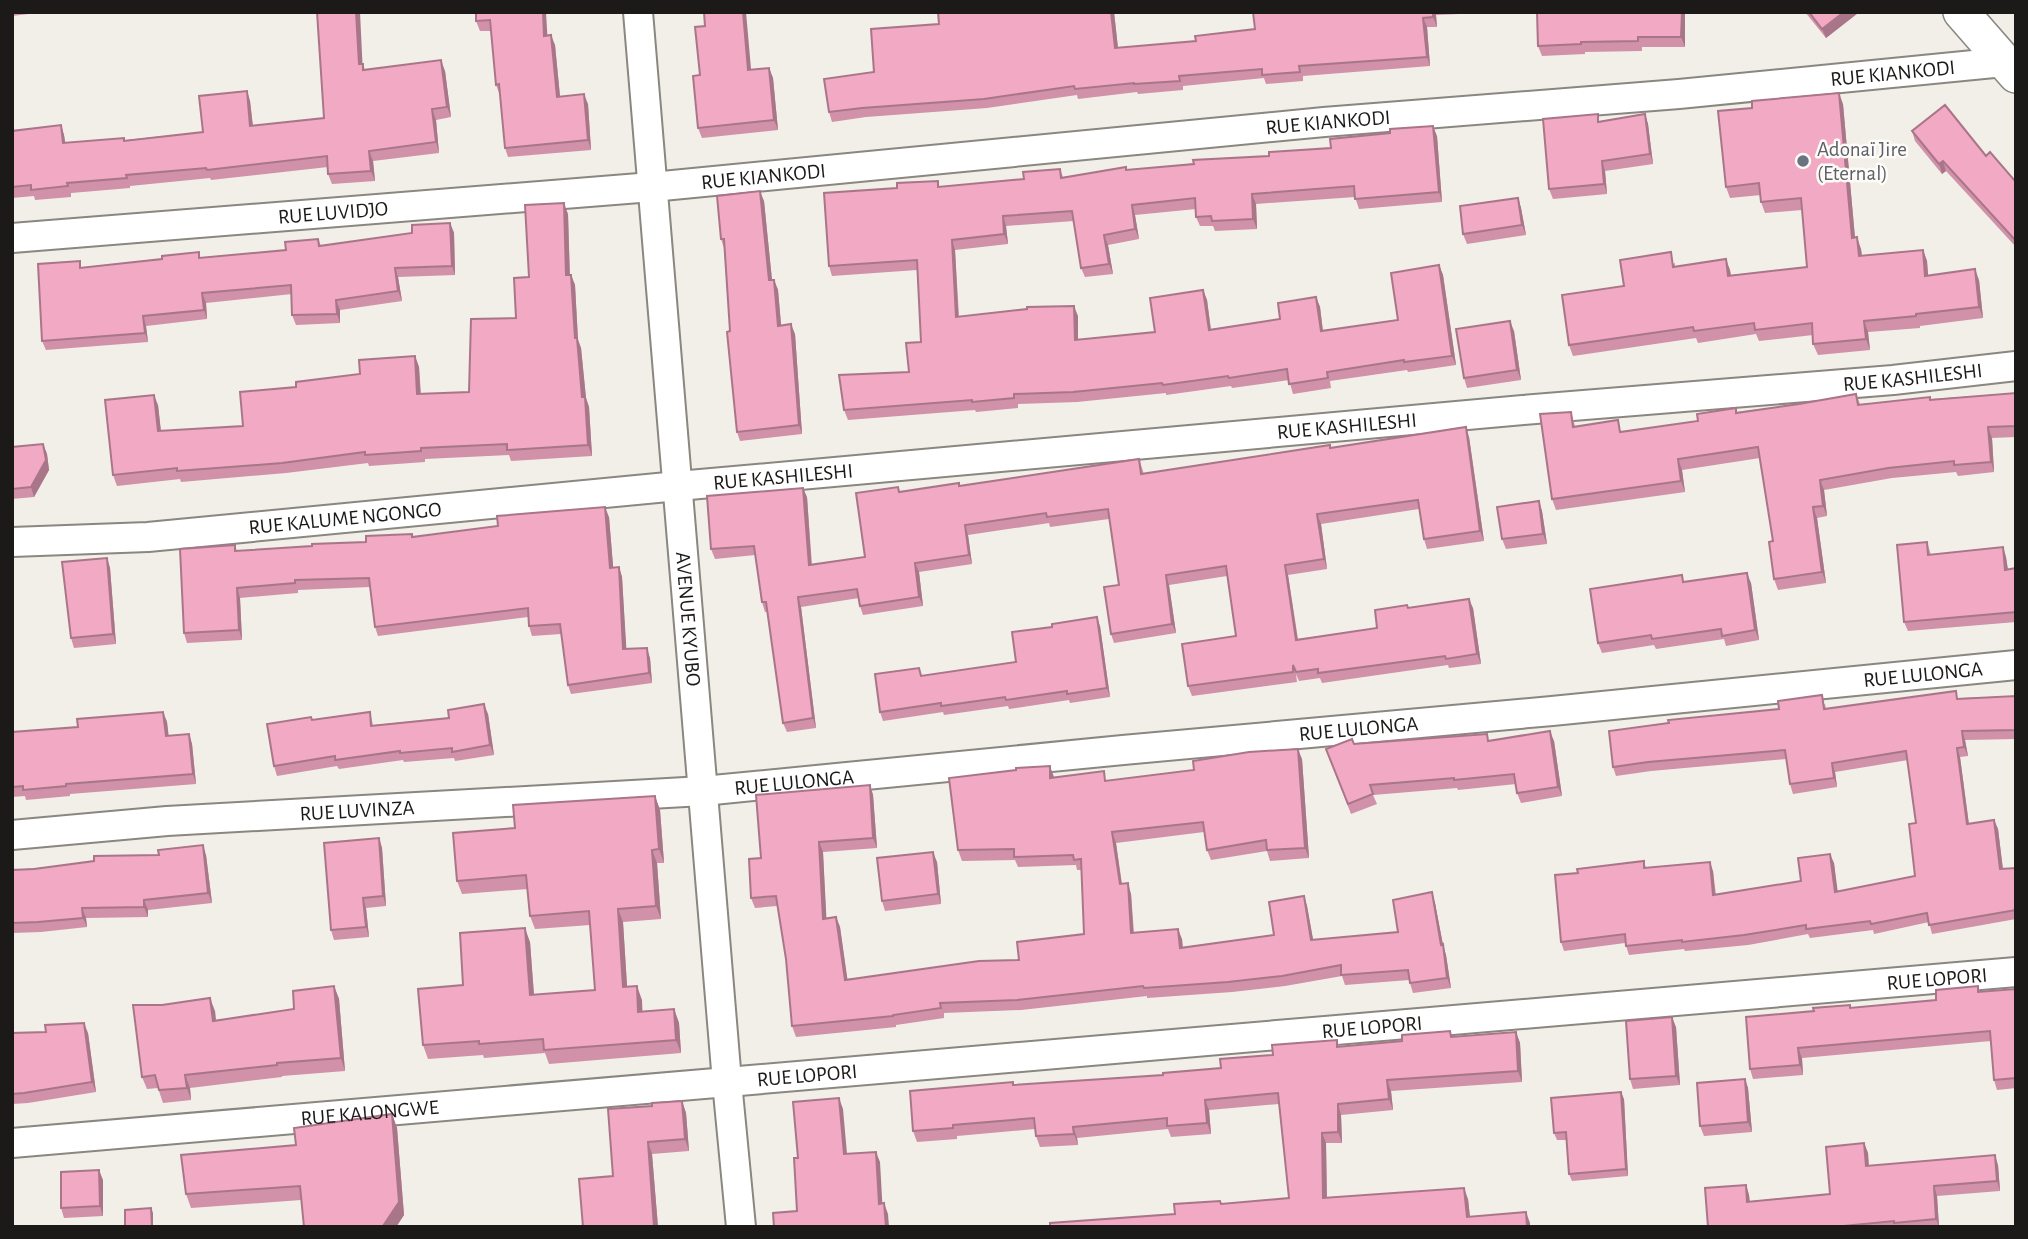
<svg xmlns="http://www.w3.org/2000/svg" width="2028" height="1239" viewBox="0 0 2028 1239" font-family="'Alegreya Sans',sans-serif">
  <style>
    .lines { fill: none; stroke-linecap: round; stroke-linejoin: round }
    .minor-casing { stroke: #8a8680; stroke-width: 32 }
    .tertiary-casing { stroke: #8a8680; stroke-width: 38 }
    .minor { stroke: #fff; stroke-width: 28 }
    .tertiary { stroke: #fff; stroke-width: 35 }
    .wall { fill: #d091a9 }
    .shaded-wall { fill: #a97689 }
    .building { fill: #f2a9c4; stroke: #a97689; stroke-width: 2 }
    .worship-dot { fill: #6b7280; stroke: #fffbf6; stroke-width: 2.5 }
    .labels { text-anchor: middle; stroke-width: 5; stroke-linejoin: round; paint-order: stroke }
    .street-label { font-size: 21px; fill: #1c1a18; stroke: #fffbf6 }
    .worship-label { font-size: 21px; fill: #5b616d; stroke: #fffbf6; text-anchor: start }
  </style>
  <rect width="100%" height="100%" fill="#f2eee8"/>
  <g class="lines">
    <defs>
      <g id="minor">
        <path id="s1" d="M638 12 727 1082 741 1227"/>
        <path id="s2" d="M12 238 652 187 1324 122 1679 94 2004 62"/>
        <path id="s3" d="M12 542 148 537 678 486 1523 410 1893 380 2016 366"/>
        <path id="s4" d="M12 835 167 821 703 791 1123 750 1552 711 2016 665"/>
        <path id="s5" d="M12 1143 2016 972"/>
      </g>
      <path id="tertiary" d="M1961 12 2016 75"/>
    </defs>
    <use href="#minor" class="minor-casing"/>
    <use href="#tertiary" class="tertiary-casing"/>
    <use href="#minor" class="minor"/>
    <use href="#tertiary" class="tertiary"/>
  </g>
  <path class="wall" d="M12 12H45L12 16Z
    M476 12 547 36 555 45 560 96 588 104 591 150 508 157 505 148 500 95 496 85 491 31H480L476 21Z
    M938 12H1114L1118 48 1196 41 1255 29 1253 12H1505L1436 15 1437 27H1427L1430 66 1303 76V81L1266 84 1264 78 1183 86V90L1138 94 1137 92 1078 99 1077 95 987 108 866 117 832 122 829 112 874 72 939 24Z
    M1685 12V47H1642V51L1585 52V54L1542 56 1538 46Z
    M1805 12H1858V13L1826 38Z
    M705 26 751 70 769 68 773 78 778 130 702 138 698 128 700 75Z
    M363 64 365 70 445 71 451 117 436 120 439 153 373 161 375 181 332 184 328 174V167L211 180 210 178 130 186V188L71 193V197L35 200 34 196 12 198V131L61 125 64 135 65 143 124 138 125 140 203 132 247 91 250 101 253 126 324 118Z
    M1843 104 1855 238 1861 249 1862 256 1923 250 1927 261 1928 275 1979 280 1983 318 1920 326V328L1868 332 1870 350 1818 355 1813 344V335L1759 341 1756 334 1698 343 1696 338 1573 356 1569 345 1624 286 1675 263V266L1730 270 1731 275 1807 267 1802 210 1765 213 1761 202V195L1730 198 1726 187Z
    M1645 114 1648 124 1653 164 1605 171 1607 194 1553 199 1549 189 1600 121Z
    M1912 131 1986 156 2016 182V247L1946 171 1942 174 1915 141Z
    M1437 136 1442 202 1359 209 1355 197 1256 204 1257 229 1215 231 1213 226H1200L1196 217V209L1135 215 1139 239 1108 245 1113 274 1085 277 1081 268 1074 221 1006 226 1008 244 955 250 959 316H1078V340L1155 332 1203 290 1207 300 1211 329 1280 319 1316 297 1320 307 1323 331 1398 320 1439 265 1443 275 1456 365 1408 372 1407 370 1330 381 1331 388 1293 394 1289 380 1232 388 1231 386 1166 395V393L1077 402 1018 404V408L976 412 975 410 848 420 844 410 909 372 921 342 917 270 832 276 829 266 940 187 1024 179 1060 169 1063 177 1126 167 1127 170 1269 156Z
    M1518 198 1521 208 1526 235 1467 244 1463 234Z
    M764 201 772 280H774L778 290 781 326 795 334 802 434 740 441 737 432 724 248 721 239Z
    M568 214 570 275H571L575 285 578 340 581 348 586 398 589 407 592 456 511 461 509 455 425 459V462L369 466 368 463 286 473 181 482 180 479 117 486 113 475 158 405 161 431 243 426 296 387 360 374 415 356 419 367 421 394 469 392 516 318 529 277Z
    M450 223 454 233 455 275 398 277 402 301 340 310V323L296 325 292 315V294L206 303 207 319 146 326 148 342 46 350 42 341 82 268 286 250 318 239 321 246 412 233Z
    M1514 331 1521 380 1467 388 1464 378Z
    M2016 393V437L1992 438 1994 472 1958 476 1956 472 1892 478 1824 490 1827 516 1817 518 1826 583 1778 590 1774 579 1773 541 1760 458 1682 470 1685 492 1556 510 1552 499 1571 412 1575 426 1622 432 1698 421 1736 408 1737 412 1799 404 1856 394 1860 404Z
    M1469 437 1484 541 1427 549 1424 539 1419 509 1321 524 1327 569 1288 575 1298 639 1377 628 1409 608H1473L1481 664 1449 668 1448 665 1322 683 1320 678 1299 681 1296 674 1297 682 1192 696 1188 686 1236 636 1227 576 1169 585 1176 633 1114 643 1111 634 1119 585 1109 519 1050 527 1049 523 968 535 972 564 919 572 923 606 863 615 860 606 859 598 801 607 816 728 787 732 783 723 767 612H765L762 602 755 555 715 559 711 549 807 497 812 565 865 557 898 487 900 492 959 483 960 486 1139 459 1144 474 1331 448Z
    M43 444 47 454 49 470 34 497 12 499V447Z
    M1539 501 1542 511 1547 544 1506 549 1502 539Z
    M609 517 613 567H619L622 577 626 649 650 658 652 683 571 694 568 685 561 634 532 636 529 626 528 617 378 636 375 627 370 587 298 590V593L240 598 242 640 187 643 184 633 235 545 237 551 312 546 366 542Z
    M1927 542 1931 555 2003 547 2006 557 2008 569 2016 568V622L1908 631 1904 622Z
    M107 558 110 568 116 644 74 648 71 638Z
    M1685 582 1751 583 1759 640 1726 646 1724 639 1656 649 1654 645 1602 653 1598 643Z
    M1100 626 1110 697 1070 703 1069 700 1009 709 1008 706 944 715 943 712 883 721 880 712 919 668 922 676 1016 662Z
    M2016 696V739L1965 740 1968 756 1960 757 1969 824 1994 820 1998 829 2003 869 2016 868V919L1932 934 1929 922 1874 934 1873 930 1810 938 1808 934 1748 945 1685 951 1684 949 1629 955 1625 943 1564 951 1561 942 1578 873 1644 861 1646 868 1713 871 1716 895 1801 881 1834 863 1837 892 1915 876 1916 823 1908 760 1835 772 1837 787 1793 794 1790 784 1786 759 1651 771 1616 776 1613 767 1825 704 1826 709 1959 698Z
    M163 712 167 722 168 736 189 734 192 744 196 784 70 794V796L26 800 25 796 12 797V732L78 727Z
    M370 712 373 725 488 714 494 755 455 761 454 758 404 762 403 760 339 769 337 766 277 776 274 766 312 720Z
    M1489 741H1554L1562 796 1521 803 1517 793 1516 784 1458 790 1457 788 1373 795 1377 804 1351 814 1326 749 1354 744Z
    M1302 759 1309 858 1270 861 1267 851 1211 860 1207 850 1204 832 1116 843 1122 884 1131 894 1134 933 1182 939 1183 947 1274 935 1304 896 1307 906 1313 940 1398 932 1435 903 1443 945 1446 955 1451 988 1413 993 1409 980 1345 985 1342 976 1285 986 1232 992 1147 998V996L1021 1010 944 1013V1018L896 1025V1027L796 1037 792 1026 786 959 777 906 755 908 751 898 761 858 870 785 873 795 877 848 823 852 826 918 836 917 840 927 847 979 1019 960 1084 934 1081 870H1077L1076 865 1018 867 1015 860 962 861 958 850 1054 777V778L1107 781Z
    M655 796 660 810 664 863H657L661 919 623 922 627 987 642 1000V1011L674 1009 679 1023 681 1053 549 1064 545 1053 484 1058 483 1055 428 1059 423 1045 463 985 530 942 534 995 595 990 590 925 535 929 530 916 528 889 462 894 457 881 515 828Z
    M379 838 382 848 386 906 366 908 369 937 334 940 331 930Z
    M206 855 212 903 148 910V917L86 918 87 927 41 932 12 933V870Z
    M937 862 941 904 885 911 882 901Z
    M334 986 339 999 345 1071 282 1076V1077L190 1088 191 1100 163 1103 158 1088 147 1089 142 1077 215 1011 216 1021 294 1009Z
    M1978 986 1980 992 2016 989V1088L1997 1090 1994 1080 1991 1041 1802 1058 1803 1075 1753 1079 1750 1069 1850 1005 1851 1008 1936 1000Z
    M1676 1027 1680 1085 1633 1089 1630 1079Z
    M1516 1032 1520 1043 1522 1082 1391 1091 1393 1110 1341 1115 1342 1143H1326L1327 1198 1468 1199 1470 1217 1530 1223V1227H1037L1175 1214 1222 1204 1289 1198 1279 1104 1209 1110 1211 1134 1171 1137 1168 1129 1077 1138 1078 1145 1040 1147 1036 1136 1035 1129 957 1136V1139L917 1142 913 1131 1013 1082 1014 1085 1163 1075 1221 1068 1337 1040 1339 1046Z
    M12 1033H88L96 1092 28 1103 12 1104Z
    M1745 1079 1748 1088 1752 1132 1704 1136 1700 1126Z
    M1624 1099 1628 1176 1572 1181 1569 1174 1566 1140H1557L1554 1133Z
    M682 1101 686 1113 689 1151 652 1154 658 1227H583L613 1176 652 1106Z
    M392 1114 397 1128 404 1215 396 1227H304L301 1200 191 1208 186 1194 296 1145Z
    M1864 1143 1868 1153 1869 1165H1998L2000 1191 1937 1196 1939 1227H1708L1746 1185 1749 1195 1750 1201 1830 1194Z
    M103 1180V1216L64 1218 61 1208Z"/>
  <path class="shaded-wall" d="M356 12H360L363 75 359 64Z
    M543 12H546L548 46 544 36Z
    M743 12H746L752 80 748 70Z
    M1111 12H1114L1119 57 1115 48Z
    M1433 12H1435L1436 15 1437 27 1433 17Z
    M1682 12H1685V47L1681 37Z
    M1844 12 1858 13 1826 38 1822 29Z
    M1423 18 1427 27 1430 66 1427 57Z
    M551 35 555 45 561 107 557 97Z
    M441 60 445 71 451 117 447 107Z
    M769 68 773 78 778 130 774 120Z
    M247 91 250 101 254 137 250 126Z
    M1839 93 1843 104 1856 249 1852 238Z
    M584 94 588 104 591 150 588 140Z
    M432 109 436 120 439 153 436 142Z
    M1645 114 1648 124 1653 164 1650 154Z
    M61 125 64 135 67 153 63 143Z
    M1433 126 1437 136 1442 202 1439 192Z
    M369 151 373 161 375 181 371 171Z
    M1602 161 1605 171 1607 194 1604 184Z
    M1943 161 1946 171 1942 174 1939 164Z
    M760 191 764 201 773 290 769 280Z
    M1252 194 1256 204 1257 229 1253 219Z
    M1518 198 1521 208 1526 235 1522 225Z
    M564 203 568 214 570 286 566 275Z
    M1132 205 1135 215 1139 239 1135 229Z
    M1003 216 1006 226 1008 244 1004 234Z
    M450 223 454 233 455 275 452 266Z
    M1104 235 1108 245 1113 274 1109 264Z
    M1857 237 1861 249 1863 268 1859 256Z
    M952 240 955 250 959 327 956 317Z
    M1923 250 1927 261 1929 287 1925 276Z
    M1726 259 1730 270 1732 287 1728 276Z
    M1439 265 1443 275 1456 365 1452 356Z
    M395 268 398 277 402 301 398 291Z
    M1975 269 1979 280 1983 318 1979 307Z
    M571 275 575 285 578 340 581 348 586 398 589 407 592 456 588 445 575 338Z
    M774 280 778 290 782 335 778 326Z
    M1203 290 1207 300 1212 340 1209 330Z
    M202 293 206 303 207 319 204 310Z
    M1316 297 1320 307 1324 341 1321 331Z
    M336 300 340 310V323L337 314Z
    M1074 306 1078 316V350L1075 340Z
    M143 316 146 326 148 342 145 333Z
    M1510 321 1514 331 1521 380 1517 370Z
    M1864 321 1868 332 1870 350 1866 339Z
    M791 324 795 334 802 434 799 425Z
    M415 356 419 367 421 405 417 394Z
    M154 395 158 405 162 442 158 431Z
    M1466 427 1469 437 1484 541 1480 531Z
    M1988 427 1992 438 1994 472 1991 462Z
    M43 444 47 454 49 470 34 497 31 487Z
    M1678 459 1682 470 1685 492 1681 481Z
    M1820 480 1824 490 1827 516 1823 506Z
    M803 488 807 497 812 574 809 565Z
    M1539 501 1542 511 1547 544 1543 534Z
    M605 507 609 517 614 577 610 568Z
    M1813 507 1817 518 1826 583 1822 572Z
    M1317 514 1321 524 1327 569 1324 559Z
    M965 525 968 535 972 564 969 555Z
    M2003 547 2006 557 2009 579 2005 570Z
    M107 558 110 568 116 644 113 634Z
    M915 563 919 572 923 606 919 597Z
    M1285 565 1288 575 1299 649 1296 640Z
    M619 567 622 577 627 659 623 649Z
    M1747 573 1751 583 1759 640 1755 630Z
    M1166 575 1169 585 1176 633 1172 624Z
    M237 588 240 598 242 640 239 630Z
    M798 597 801 607 816 728 813 718Z
    M1469 599 1473 608 1481 664 1477 654Z
    M1097 617 1100 626 1110 697 1107 688Z
    M647 648 650 658 652 683 649 673Z
    M484 704 488 714 494 755 490 745Z
    M163 712 167 722 170 746 166 736Z
    M1550 731 1554 741 1562 796 1558 787Z
    M1962 731 1965 740 1968 756 1964 747Z
    M189 734 192 744 196 784 193 774Z
    M1957 748 1960 757 1970 833 1967 824Z
    M1298 749 1302 759 1309 858 1305 848Z
    M1832 763 1835 772 1837 787 1834 778Z
    M1050 766 1054 777V789L1050 778Z
    M870 785 873 795 877 848 873 838Z
    M655 796 660 810 664 863 659 849Z
    M1994 820 1998 829 2004 879 2000 869Z
    M1112 832 1116 843 1123 894 1120 884Z
    M379 838 382 848 386 906 383 896Z
    M819 842 823 852 827 929 823 919Z
    M203 845 206 855 212 903 208 893Z
    M652 850 657 863 661 919 656 906Z
    M933 852 937 862 941 904 938 894Z
    M1830 854 1834 863 1839 901 1835 892Z
    M1710 862 1713 871 1716 905 1713 895Z
    M1128 883 1131 894 1134 943 1131 933Z
    M1432 892 1435 903 1443 945 1446 955 1451 988 1447 978Z
    M1304 896 1307 906 1315 950 1311 940Z
    M363 898 366 908 369 937 366 927Z
    M144 900 148 910V917L144 907Z
    M82 908 86 918 87 927 83 918Z
    M618 909 623 922 628 1001 623 987Z
    M836 917 840 927 849 990 845 980Z
    M525 928 530 942 535 1009 530 995Z
    M1178 929 1182 939 1183 958 1180 948Z
    M334 986 339 999 345 1071 341 1058Z
    M637 986 642 1000 643 1025 638 1012Z
    M210 998 215 1011 217 1034 213 1021Z
    M674 1009 679 1023 681 1053 676 1040Z
    M1672 1017 1676 1027 1680 1085 1676 1076Z
    M84 1023 88 1033 96 1092 92 1082Z
    M1516 1032 1520 1043 1522 1082 1518 1071Z
    M1798 1048 1802 1058 1803 1075 1800 1065Z
    M185 1075 190 1088 191 1100 187 1088Z
    M1745 1079 1748 1088 1752 1132 1748 1122Z
    M1387 1080 1391 1091 1393 1110 1389 1099Z
    M1621 1092 1624 1099 1628 1176 1626 1169Z
    M839 1098 843 1109 848 1165 844 1154Z
    M1205 1100 1209 1110 1211 1134 1207 1123Z
    M682 1101 686 1113 689 1151 685 1139Z
    M1338 1104 1341 1115 1342 1143 1338 1132Z
    M392 1114 397 1128 404 1215 396 1227H383Z
    M1073 1127 1077 1138 1078 1145 1074 1134Z
    M1322 1133 1326 1143 1327 1209 1323 1198Z
    M648 1142 652 1154 658 1227H654Z
    M1864 1143 1868 1153 1869 1175 1866 1166Z
    M876 1152 880 1162 883 1215 879 1204Z
    M1995 1155 1998 1165 2000 1191 1997 1181Z
    M99 1170 103 1180V1216L100 1206Z
    M1746 1185 1749 1195 1750 1211 1747 1202Z
    M1934 1186 1937 1196 1939 1227 1936 1219Z
    M1464 1188 1468 1199 1471 1227 1467 1217Z
    M884 1203 888 1214 889 1227H886Z
    M151 1208 153 1213V1227H152Z
    M1526 1212 1530 1223V1227H1527Z"/>
  <path class="building" d="M317 12H356L359 64H363V70L441 60 447 107 432 109 436 142 369 151 371 171 328 174 327 156 207 170 206 168 126 175 127 178 67 183 68 186 31 190V185L12 187V131L61 125 63 143 124 138V141L203 132 199 96 247 91 250 126 324 118Z
    M476 12H543L544 36 551 35 557 97 584 94 588 140 505 148 499 84 496 85 490 20 476 21Z
    M704 12H743L748 70 769 68 774 120 698 128 693 76 700 75 695 27 705 26Z
    M938 12H1111L1115 48 1196 41 1195 36 1255 29 1253 12H1433V17L1423 18 1427 57 1299 66 1300 72 1262 75V69L1179 76 1180 81 1134 84V83L1075 89 1074 86 984 99 862 108 829 112 824 79 874 72 871 29 939 24Z
    M1537 12H1682L1681 37H1638V41L1581 42V44L1538 46Z
    M1809 12H1844L1822 29Z
    M1839 93 1852 238 1857 237 1859 256 1923 250 1925 276 1975 269 1979 307 1916 314V316L1864 321 1866 339 1813 344 1812 323 1755 330 1754 323 1694 331 1693 327 1569 345 1562 295 1624 286 1620 260 1671 252 1673 267 1726 259 1728 276 1807 267 1801 198 1761 202 1759 183 1726 187 1718 111 1752 108V101Z
    M1945 105 1986 156 1990 152 2016 182V241L1943 161 1939 164 1912 131Z
    M1598 114V122L1645 114 1650 154 1602 161 1604 184 1549 189 1543 119Z
    M1433 126 1439 192 1355 199 1354 186 1252 194 1253 219 1212 221 1211 216 1196 217 1195 198 1132 205 1135 229 1104 235 1109 264 1081 268 1072 211 1003 216 1004 234 952 240 956 317 1027 309V307L1074 306 1075 340 1155 332 1150 298 1203 290 1209 330 1280 319 1278 303 1316 297 1321 331 1398 320 1391 273 1439 265 1452 356 1404 362V360L1327 372 1328 378 1289 384 1287 369 1229 378 1228 376 1163 385 1162 383 1073 392 1014 394V398L972 402V400L844 410 839 375 909 372 906 343 921 342 917 260 829 266 824 193 897 188V183L938 181V187L1024 179 1023 172 1060 169 1061 178 1126 167V170L1194 164 1193 160 1269 156V152L1331 148 1330 139 1390 133V129Z
    M760 191 769 280H774L778 326 791 324 799 425 737 432 727 332 730 331 724 239H721L717 196Z
    M1518 198 1522 225 1463 234 1460 206Z
    M564 203 566 275H571L575 338H577L582 397H585L588 445 507 450V444L421 448V451L365 455V452L282 463 177 471V468L113 475 105 400 154 395 158 431 243 426 240 392 296 387V382L360 374 359 360 415 356 417 394 469 392 471 319 516 318 514 278 529 277 525 205Z
    M450 223 452 266 395 268 398 291 336 300 337 314 292 315 291 285 202 293 204 310 143 316 145 333 42 341 38 264 80 261V268L162 259V256L199 252V258L286 250 285 242 318 239 319 246 412 233V225Z
    M1510 321 1517 370 1464 378 1456 329Z
    M2016 393V426L1988 427 1991 462 1954 465V461L1888 468 1820 480 1823 506 1813 507 1822 572 1774 579 1769 542 1773 541 1758 447 1678 459 1681 481 1552 499 1540 414 1571 412 1573 427 1618 420 1620 432 1698 421 1697 414 1736 408V413L1799 404 1856 394 1858 405 1930 397V400Z
    M1466 427 1480 531 1424 539 1418 500 1317 514 1324 559 1285 565 1296 640 1377 628 1375 610 1407 605 1408 608 1469 599 1477 654 1446 659 1445 656 1318 673V669L1296 672 1293 665V672L1188 686 1182 644 1236 636 1226 566 1166 575 1172 624 1111 634 1104 587 1119 585 1108 509 1047 517 1046 513 965 525 969 555 915 563 919 597 860 606 857 589 798 597 813 718 783 723 766 602H762L754 546 711 549 707 496 803 488 809 565 865 557 856 493 898 487 899 492 959 483V486L1139 459 1141 474 1330 445V448Z
    M43 444 46 460 31 487 12 489V447Z
    M1539 501 1543 534 1502 539 1497 507Z
    M605 507 610 568 619 567 623 649 647 648 649 673 568 685 560 624 529 626 528 608 375 627 369 578 295 580V583L237 588 239 630 184 633 180 549 235 545V551L312 546V544L366 542V536L412 534V537L498 526 497 516Z
    M1927 542 1928 555 2003 547 2005 570 2016 568V612L1904 622 1897 545Z
    M107 558 113 634 71 638 62 562Z
    M1747 573 1755 630 1722 636 1721 629 1652 639 1651 635 1598 643 1590 589 1682 575 1683 582Z
    M1097 617 1107 688 1067 694V691L1006 700 1005 697 941 706V703L880 712 875 674 919 668 921 676 1016 662 1012 632 1052 627V624Z
    M1956 691 1957 699 2016 696V730L1962 731 1964 747 1957 748 1967 824 1994 820 2000 869 2016 868V910L1929 925 1927 913 1871 924 1870 921 1806 929V925L1744 935 1682 942V940L1626 946 1625 934 1561 942 1555 875 1578 873 1577 869 1644 861V868L1710 862 1713 895 1801 881 1798 858 1830 854 1835 892 1915 876 1909 824 1916 823 1906 751 1832 763 1834 778 1790 784 1785 750 1648 762 1613 767 1609 731 1669 723 1668 720 1779 709 1778 701 1822 695 1824 709Z
    M484 704 490 745 452 752V748L400 753V751L335 760V756L274 766 267 724 311 717 312 720 370 712 371 726 449 718 448 710Z
    M163 712 166 736 189 734 193 774 66 784V786L23 790V786L12 787V732L78 727 77 719Z
    M1550 731 1558 787 1517 793 1514 774 1454 780V778L1370 785 1373 794 1348 804 1326 749 1352 739 1354 744 1487 734 1488 741Z
    M1298 749 1305 848 1267 850 1266 840 1207 850 1203 822 1112 832 1120 884 1128 883 1131 933 1178 929 1180 948 1274 935 1269 902 1304 896 1311 940 1398 932 1393 900 1432 892 1441 945 1443 944 1447 978 1410 983 1408 970 1341 975V965L1282 976 1228 982 1144 988 1143 986 1017 1000 940 1003 941 1008 893 1015V1016L792 1026 786 959 776 896 751 898 749 859 761 858 756 795 870 785 873 838 819 842 823 919 836 917 845 980 979 961 1019 960 1017 942 1084 934 1081 859 1074 860 1073 855 1014 857V849L958 850 949 778 1016 770V768L1050 766V778L1104 771 1105 781 1194 770 1193 761 1249 752Z
    M655 796 659 849 652 850 656 906 618 909 623 987 637 986 638 1012 674 1009 676 1040 544 1050 543 1039 479 1044V1041L423 1045 418 989 463 985 460 933 525 928 530 995 595 990 589 911 530 916 526 875 457 881 453 833 515 828 513 805Z
    M379 838 383 896 363 898 366 927 331 930 324 843Z
    M203 845 208 893 144 900V907L82 908 83 918 38 922 12 923V870L34 869 94 861V856L159 855 158 850Z
    M933 852 938 894 882 901 877 858Z
    M334 986 341 1058 277 1063V1065L185 1075 187 1088 159 1090 155 1075 142 1077 133 1005H162L210 998 213 1021 294 1009 293 991Z
    M1978 986V992L2016 989V1078L1994 1080 1990 1031 1798 1048 1800 1065 1750 1069 1746 1017 1814 1011 1813 1008 1850 1005V1008L1936 1000V990Z
    M1672 1017 1676 1076 1630 1079 1626 1021Z
    M84 1023 92 1082 24 1093 12 1094V1033L46 1032 45 1025Z
    M1450 1031 1451 1037 1516 1032 1518 1071 1387 1080 1389 1099 1338 1104V1132L1322 1133 1323 1198 1464 1188 1467 1217 1526 1212 1527 1227H1037L1050 1226V1223L1175 1214 1174 1204 1220 1201 1221 1204 1289 1198 1278 1093 1205 1100 1207 1123 1167 1126V1118L1073 1127 1074 1134 1036 1136 1034 1118 953 1125V1128L913 1131 910 1091 1013 1082V1085L1163 1075V1073L1221 1068 1220 1059 1273 1055 1272 1045 1337 1040V1047L1402 1041V1035Z
    M1745 1079 1748 1122 1700 1126 1697 1083Z
    M1621 1092 1626 1169 1569 1174 1566 1132 1554 1133 1551 1098Z
    M839 1098 844 1154 876 1152 879 1204 884 1203 886 1227H774L773 1213 797 1211 794 1158H798L793 1102Z
    M682 1101 685 1139 648 1142 654 1227H583L579 1179 613 1176 608 1109 652 1106V1103Z
    M392 1114 399 1202 383 1226 372 1227H304L300 1186 186 1194 181 1155 296 1145 294 1128Z
    M1864 1143 1866 1166 1995 1155 1997 1181 1934 1186 1936 1219 1894 1223V1221L1833 1227H1708L1705 1188 1746 1185 1747 1202 1830 1194 1826 1147Z
    M99 1170 100 1206 61 1208V1172Z
    M151 1208 152 1227H125V1210Z"/>
  <circle class="worship-dot" cx="1803" cy="161" r="7"/>
  <g class="labels">
    <g class="street-label">
      <text dy="7" stroke="none"><textPath href="#s2" startOffset="1888">RUE KIANKODI</textPath></text>
      <text dy="7" stroke="none"><textPath href="#s2" startOffset="1321">RUE KIANKODI</textPath></text>
      <text dy="7" stroke="none"><textPath href="#s2" startOffset="754">RUE KIANKODI</textPath></text>
      <text dy="7" stroke="none"><textPath href="#s2" startOffset="322">RUE LUVIDJO</textPath></text>
      <text dy="7" stroke="none"><textPath href="#s3" startOffset="1908">RUE KASHILESHI</textPath></text>
      <text dy="7" stroke="none"><textPath href="#s3" startOffset="1340">RUE KASHILESHI</textPath></text>
      <text dy="7" stroke="none"><textPath href="#s3" startOffset="774">RUE KASHILESHI</textPath></text>
      <text dy="7" stroke="none"><textPath href="#s3" startOffset="334">RUE KALUME NGONGO</textPath></text>
      <text dy="7" stroke="none"><textPath href="#s1" startOffset="609">AVENUE KYUBO</textPath></text>
      <text dy="7" stroke="none"><textPath href="#s4" startOffset="1918">RUE LULONGA</textPath></text>
      <text dy="7" stroke="none"><textPath href="#s4" startOffset="1351">RUE LULONGA</textPath></text>
      <text dy="7" stroke="none"><textPath href="#s4" startOffset="784">RUE LULONGA</textPath></text>
      <text dy="7" stroke="none"><textPath href="#s4" startOffset="346">RUE LUVINZA</textPath></text>
      <text dy="7" stroke="none"><textPath href="#s5" startOffset="1932">RUE LOPORI</textPath></text>
      <text dy="7" stroke="none"><textPath href="#s5" startOffset="1365">RUE LOPORI</textPath></text>
      <text dy="7" stroke="none"><textPath href="#s5" startOffset="798">RUE LOPORI</textPath></text>
      <text dy="7" stroke="none"><textPath href="#s5" startOffset="359">RUE KALONGWE</textPath></text>
    </g>
    <g class="worship-label">
      <text x="1817" y="156">Adonaï Jire<tspan x="1817" dy="24">(Eternal)</tspan></text>
    </g>
  </g>
  <rect width="2028" height="1239" fill="none" stroke="#1c1a18" stroke-width="28"/>
</svg>
